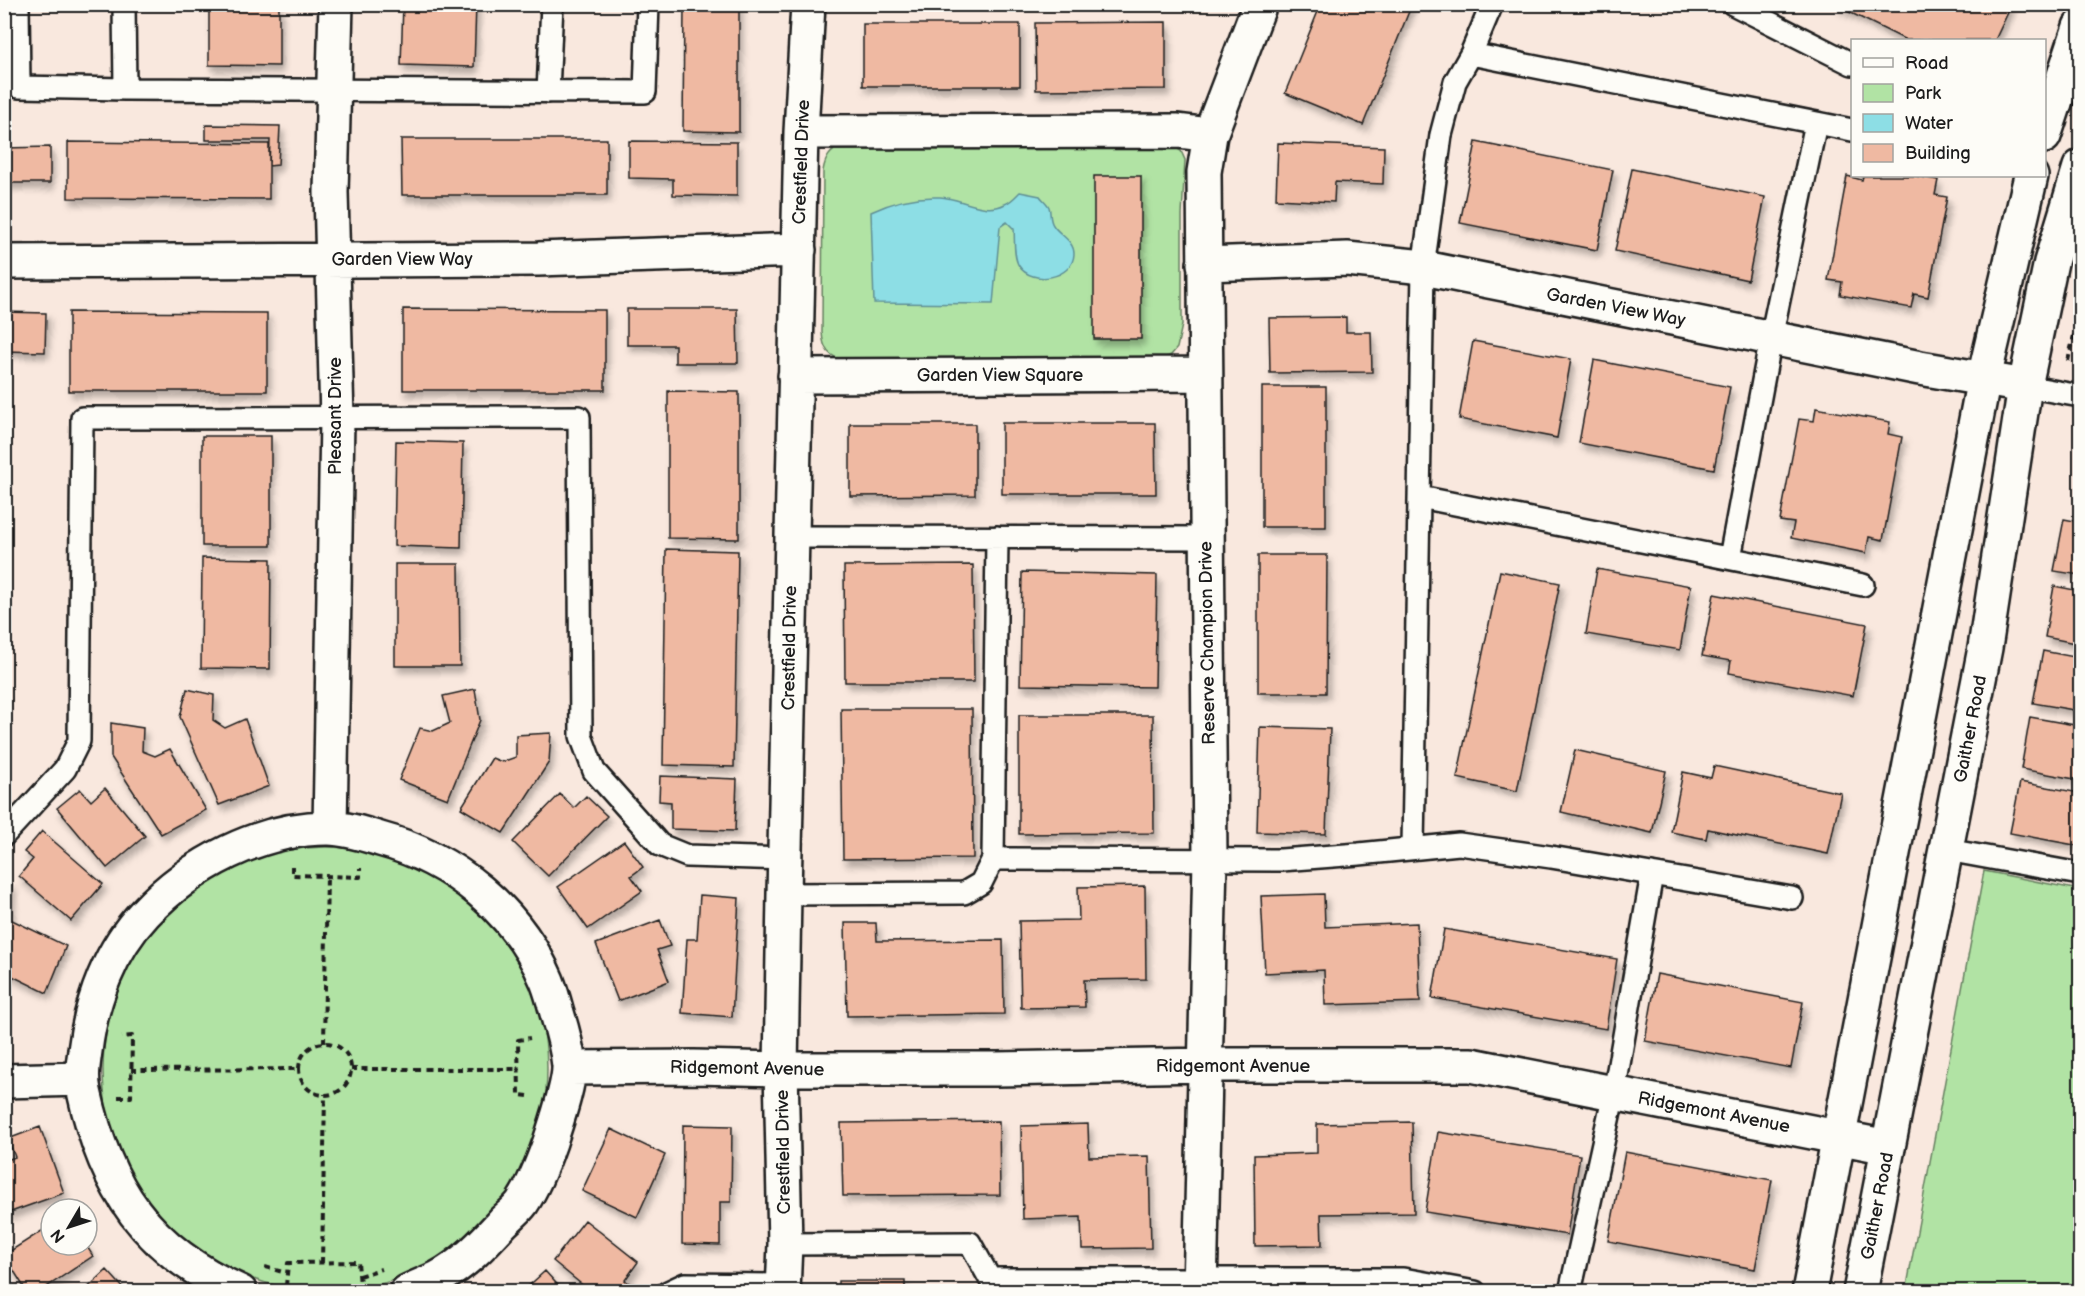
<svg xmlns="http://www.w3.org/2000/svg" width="2085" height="1296" viewBox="0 0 2085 1296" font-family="'Balsamiq Sans',sans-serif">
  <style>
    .green { fill: #b1e3a4; stroke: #668060; stroke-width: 1.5 }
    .water { fill: #8ddee5; stroke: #609095; stroke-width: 1.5 }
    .building { fill: #efb9a2; stroke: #1c1c1c; stroke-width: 1.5; filter: url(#shadow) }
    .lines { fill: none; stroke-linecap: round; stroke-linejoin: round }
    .service-casing { stroke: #1c1c1c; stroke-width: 26 }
    .minor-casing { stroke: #1c1c1c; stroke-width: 38 }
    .secondary-casing { stroke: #1c1c1c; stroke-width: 38 }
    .path { stroke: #1c1c1c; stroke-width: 4; stroke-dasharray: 6 4.5; stroke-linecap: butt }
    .service { stroke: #fdfcf7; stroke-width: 21 }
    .minor { stroke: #fdfcf7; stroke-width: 33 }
    .secondary { stroke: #fdfcf7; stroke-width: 33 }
    .labels { text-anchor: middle; stroke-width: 5; stroke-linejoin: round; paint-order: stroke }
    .street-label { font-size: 18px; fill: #1c1c1c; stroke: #fdfcf7 }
  </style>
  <defs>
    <filter id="shadow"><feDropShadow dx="3.5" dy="6" stdDeviation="3" flood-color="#0004"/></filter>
  </defs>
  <rect width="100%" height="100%" fill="#f9e8de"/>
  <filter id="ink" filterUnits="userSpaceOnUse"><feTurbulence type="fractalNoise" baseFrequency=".0167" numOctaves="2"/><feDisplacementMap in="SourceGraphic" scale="12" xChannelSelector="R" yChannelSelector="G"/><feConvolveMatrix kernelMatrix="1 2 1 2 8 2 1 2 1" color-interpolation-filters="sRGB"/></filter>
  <g filter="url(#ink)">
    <path class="green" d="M842 145 1172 146 1181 151 1185 160 1182 215V325L1177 348 1171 355 1163 358 846 361C829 357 823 350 822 332L823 171C825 158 830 151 842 145Z
      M103 1069a222 222 0 1 1 444 0a222 222 0 1 1-444 0Z
      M1984 871 2080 890V1291H1906Z"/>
    <path class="water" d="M1020 192 1040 196C1042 199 1047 203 1049 207 1051 212 1049 219 1053 225 1059 235 1074 240 1074 254 1073 279 1032 286 1019 266 1013 257 1015 240 1014 229L1007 222 1000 227 993 304 874 303 871 212C894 201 916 196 940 197 961 198 985 215 1005 204 1011 202 1016 196 1020 192Z"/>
    <path class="building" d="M209 4H279V66L209 65Z
      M403 4H476L474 67 401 65Z
      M684 4H739V132L683 131Z
      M1321 4H1412L1363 125 1285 93Z
      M1833 4H2012L1995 40H1906Z
      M1166 22V89L1036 90 1035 23Z
      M863 24H1020V86H863Z
      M206 125 280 126 278 165 269 166 270 140H206Z
      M401 139H607V195H402Z
      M629 141 737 142V196L673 195V179L629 178Z
      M68 142 269 144V199L68 198Z
      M1476 142 1613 170 1597 250 1460 223Z
      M1278 143 1384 147 1383 184 1335 182 1334 202 1276 199Z
      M50 147V183H4V148Z
      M1632 169 1765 197 1748 280 1615 251Z
      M1094 176H1141V339H1094Z
      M1847 176 1862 180 1863 176H1915L1938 180 1935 195 1947 197 1928 297 1914 294 1911 308 1840 295 1842 282 1828 280Z
      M403 309 605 310V390H403Z
      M627 309H737L738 363H675V345H627Z
      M4 312 46 313 45 352 4 351Z
      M69 312 267 313V391H69Z
      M1346 317V332H1371L1372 372 1270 373 1269 318Z
      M1473 341 1571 359 1557 438 1459 419Z
      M1594 360 1730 387 1714 469 1579 443Z
      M1262 387H1326V527H1262Z
      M668 391 739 392V539L668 538Z
      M1816 408 1890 422 1888 434 1902 437 1883 540 1869 537 1866 553 1791 538 1794 523 1780 521 1799 419 1814 421Z
      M1002 423H1155L1156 494H1002Z
      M850 424H975V495L850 496Z
      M202 436H271V546H202Z
      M396 441 463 443 461 548 394 546Z
      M2064 519 2080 522V575L2054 571Z
      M666 549 738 551 734 767 663 765Z
      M1258 555H1327L1326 693H1258Z
      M202 558 271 559 270 669 201 668Z
      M395 564H459L460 666H395Z
      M973 565 974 682H845L844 566Z
      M1597 569 1691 586 1680 650 1586 634Z
      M1500 571 1560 583 1517 791 1457 778Z
      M1022 572 1157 575 1155 687 1020 685Z
      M2054 586 2080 591V644L2045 637Z
      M1714 594 1867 624 1853 696 1729 673 1731 661 1702 656Z
      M2043 651 2080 658V711L2033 703Z
      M187 689 214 695 213 720 225 728 245 719 269 786 219 805 180 717Z
      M475 689 480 720 448 799 399 780 420 728 433 731 450 723 443 696Z
      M841 709H972L973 858 843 859Z
      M1019 715H1153L1154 833 1019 834Z
      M2030 717 2080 726V780L2021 769Z
      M111 723 143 728 142 751 155 756 170 749 206 810 161 834 111 757Z
      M1260 727 1330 729 1326 834 1257 832Z
      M551 733 549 762 503 833 461 808 492 758 502 762 516 757V735Z
      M1575 750 1666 771 1652 833 1561 812Z
      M1714 766 1841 793 1828 854 1708 829 1706 839 1671 832 1683 772 1711 778Z
      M660 776 737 779 735 831 671 829V802L659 801Z
      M2020 782 2080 793V846L2010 833Z
      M105 788 145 836 107 868 57 808 80 789 91 801Z
      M560 794 574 808 586 796 607 816 548 876 513 842Z
      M42 831 103 884 71 921 19 876 33 859 24 852Z
      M624 841 643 867 631 876 642 891 588 929 558 887Z
      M4 884H12L10 919 66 946 47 993 4 972Z
      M1145 886 1146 979 1084 980 1085 1007 1021 1008 1019 921 1079 920 1078 887Z
      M1324 894 1325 927 1417 923 1420 1002 1325 1005 1324 970 1265 973 1261 896Z
      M700 895 739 898 732 1017 682 1013 687 939H697Z
      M660 920 670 946 657 950 669 981 618 1001 596 944Z
      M845 923H876L877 941 1003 940 1004 1014 847 1016Z
      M1444 929 1617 959 1606 1029 1432 998Z
      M1657 974 1803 1002 1791 1068 1645 1041Z
      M999 1121 1000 1195 843 1196 841 1123Z
      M1412 1122 1414 1213 1321 1214 1322 1245 1255 1246 1254 1155 1317 1153V1124Z
      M1088 1124 1089 1157 1149 1156 1151 1248 1082 1249 1081 1217 1023 1219 1021 1126Z
      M683 1125 732 1126 731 1202H720V1245L682 1244Z
      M40 1127 64 1193 8 1213 4 1203V1161L15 1157 8 1139Z
      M611 1129 665 1155 637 1217 582 1191Z
      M1438 1132 1580 1155 1567 1235 1425 1212Z
      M1625 1152 1772 1180 1755 1269 1608 1241Z
      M585 1220 638 1262 625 1280 637 1290 636 1292H591L553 1261Z
      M51 1225V1245H86L93 1256 39 1292H27L4 1255Z
      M107 1270 127 1292H83Z
      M545 1271 564 1292H522Z
      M838 1281H905V1292H838Z"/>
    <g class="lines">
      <defs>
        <path id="service" d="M18 4 19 87 125 89 645 92 648 4
          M124 4 125 89
          M1492 4 1471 54 1852 130
          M1733 4 1852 64
          M548 92 552 4
          M2025 386 2080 396
          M1420 497 1863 585
          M792 537 1207 538
          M1730 558 1771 338 1816 123
          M4 835 65 769 79 741 82 418 579 417 581 736 594 771 660 845 687 856 785 859
          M1413 847 1423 268 1441 135 1455 82 1471 54
          M1947 850 2080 874
          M993 859 997 537
          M784 894 964 893 981 883 993 859 1281 860 1359 854 1459 844 1551 857 1792 898
          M785 1244 970 1243 990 1279H1403L1475 1292
          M668 1292 685 1284 783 1285
          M1570 1292 1614 1093 1652 874"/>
        <path id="minor" d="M801 132 1178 131 1210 135
          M4 262 538 259 799 250
          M1204 264 1347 259 1414 266 1920 368 2025 386
          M795 376 1205 374
          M330 828 337 419 331 192 336 4
          M569 1068 694 1067 781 1069H996L1205 1065H1471L1888 1147
          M4 1081 82 1079
          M240 1292C147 1251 105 1188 84 1091 81 1077 83 1065 85 1051 91 1001 110 950 145 913 191 864 260 828 328 828 345 828 364 834 380 839 454 859 517 910 547 981 551 991 554 1002 557 1013 562 1029 567 1047 569 1065 570 1083 556 1123 550 1142 543 1162 534 1185 522 1203 517 1210 509 1216 503 1222 484 1243 464 1264 438 1278 428 1283 417 1287 407 1292
          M783 1292 785 1244 781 1069 784 894 801 132 808 4
          M1200 1292 1210 859 1204 172 1210 135 1260 4"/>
        <path id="secondary" d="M2044 136 2080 27
          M1809 1292 1984 378 2031 176
          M1860 1292 1985 648 2025 386 2051 262 2080 167"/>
      </defs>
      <use href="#service" class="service-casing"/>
      <use href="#minor" class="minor-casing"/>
      <use href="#secondary" class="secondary-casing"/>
      <path class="path" d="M2068 361 2080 310
        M292 866V875L360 877V868
        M324 1043 327 876
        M299 1069a26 26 0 1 1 52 0a26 26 0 1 1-52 0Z
        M351 1069H519
        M131 1070 299 1069
        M528 1096 519 1095 518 1040 530 1038
        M118 1097H131L132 1036 122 1037
        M322 1263 325 1094
        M265 1267 286 1273
        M359 1276 381 1269
        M286 1286 288 1263 358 1262 360 1285"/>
      <use href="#service" class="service"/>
      <use href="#minor" class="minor"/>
      <use href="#secondary" class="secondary"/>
    </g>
  </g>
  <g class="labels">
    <g class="street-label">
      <text transform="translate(801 162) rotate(-88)" y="6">Crestfield Drive</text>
      <text x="402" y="265">Garden View Way</text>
      <text transform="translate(1616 307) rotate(11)" y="6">Garden View Way</text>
      <text x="1000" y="381">Garden View Square</text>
      <text transform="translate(335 416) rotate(-90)" y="6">Pleasant Drive</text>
      <text transform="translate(1207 643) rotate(-91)" y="6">Reserve Champion Drive</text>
      <text transform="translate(789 648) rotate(-89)" y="6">Crestfield Drive</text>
      <text transform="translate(1970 729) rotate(-79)" y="6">Gaither Road</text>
      <text x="1233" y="1072">Ridgemont Avenue</text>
      <text transform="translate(747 1068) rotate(1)" y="6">Ridgemont Avenue</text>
      <text transform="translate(1714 1112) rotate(11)" y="6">Ridgemont Avenue</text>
      <text transform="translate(783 1152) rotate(-91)" y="6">Crestfield Drive</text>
      <text transform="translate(1877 1206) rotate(-79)" y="6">Gaither Road</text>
    </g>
  </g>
  <rect width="2085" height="1296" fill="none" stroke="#fdfcf7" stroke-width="24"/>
  <rect x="12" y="12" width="2061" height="1272" fill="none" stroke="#1c1c1c" stroke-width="2" filter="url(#ink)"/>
  <rect x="1851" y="39" width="195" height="138" fill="#fdfcf7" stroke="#a3a29f" stroke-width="1.5"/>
  <rect x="1863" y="58" width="30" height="9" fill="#fdfcf7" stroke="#a3a29f" stroke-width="1.5"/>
  <text x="1905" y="69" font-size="18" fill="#1c1c1c">Road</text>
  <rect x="1863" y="84" width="30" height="18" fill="#b1e3a4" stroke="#a3a29f" stroke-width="1.5"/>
  <text x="1905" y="99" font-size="18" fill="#1c1c1c">Park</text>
  <rect x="1863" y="114" width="30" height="18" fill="#8ddee5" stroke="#a3a29f" stroke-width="1.5"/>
  <text x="1905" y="129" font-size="18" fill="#1c1c1c">Water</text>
  <rect x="1863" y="144" width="30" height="18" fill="#efb9a2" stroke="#a3a29f" stroke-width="1.5"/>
  <text x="1905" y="159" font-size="18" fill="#1c1c1c">Building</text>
  <g transform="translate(69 1227) rotate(231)"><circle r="28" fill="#fdfcf7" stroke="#a3a29f" stroke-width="1.5"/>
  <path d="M0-4.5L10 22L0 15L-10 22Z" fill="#1c1c1c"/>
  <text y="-9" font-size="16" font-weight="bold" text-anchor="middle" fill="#1c1c1c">N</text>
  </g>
</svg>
